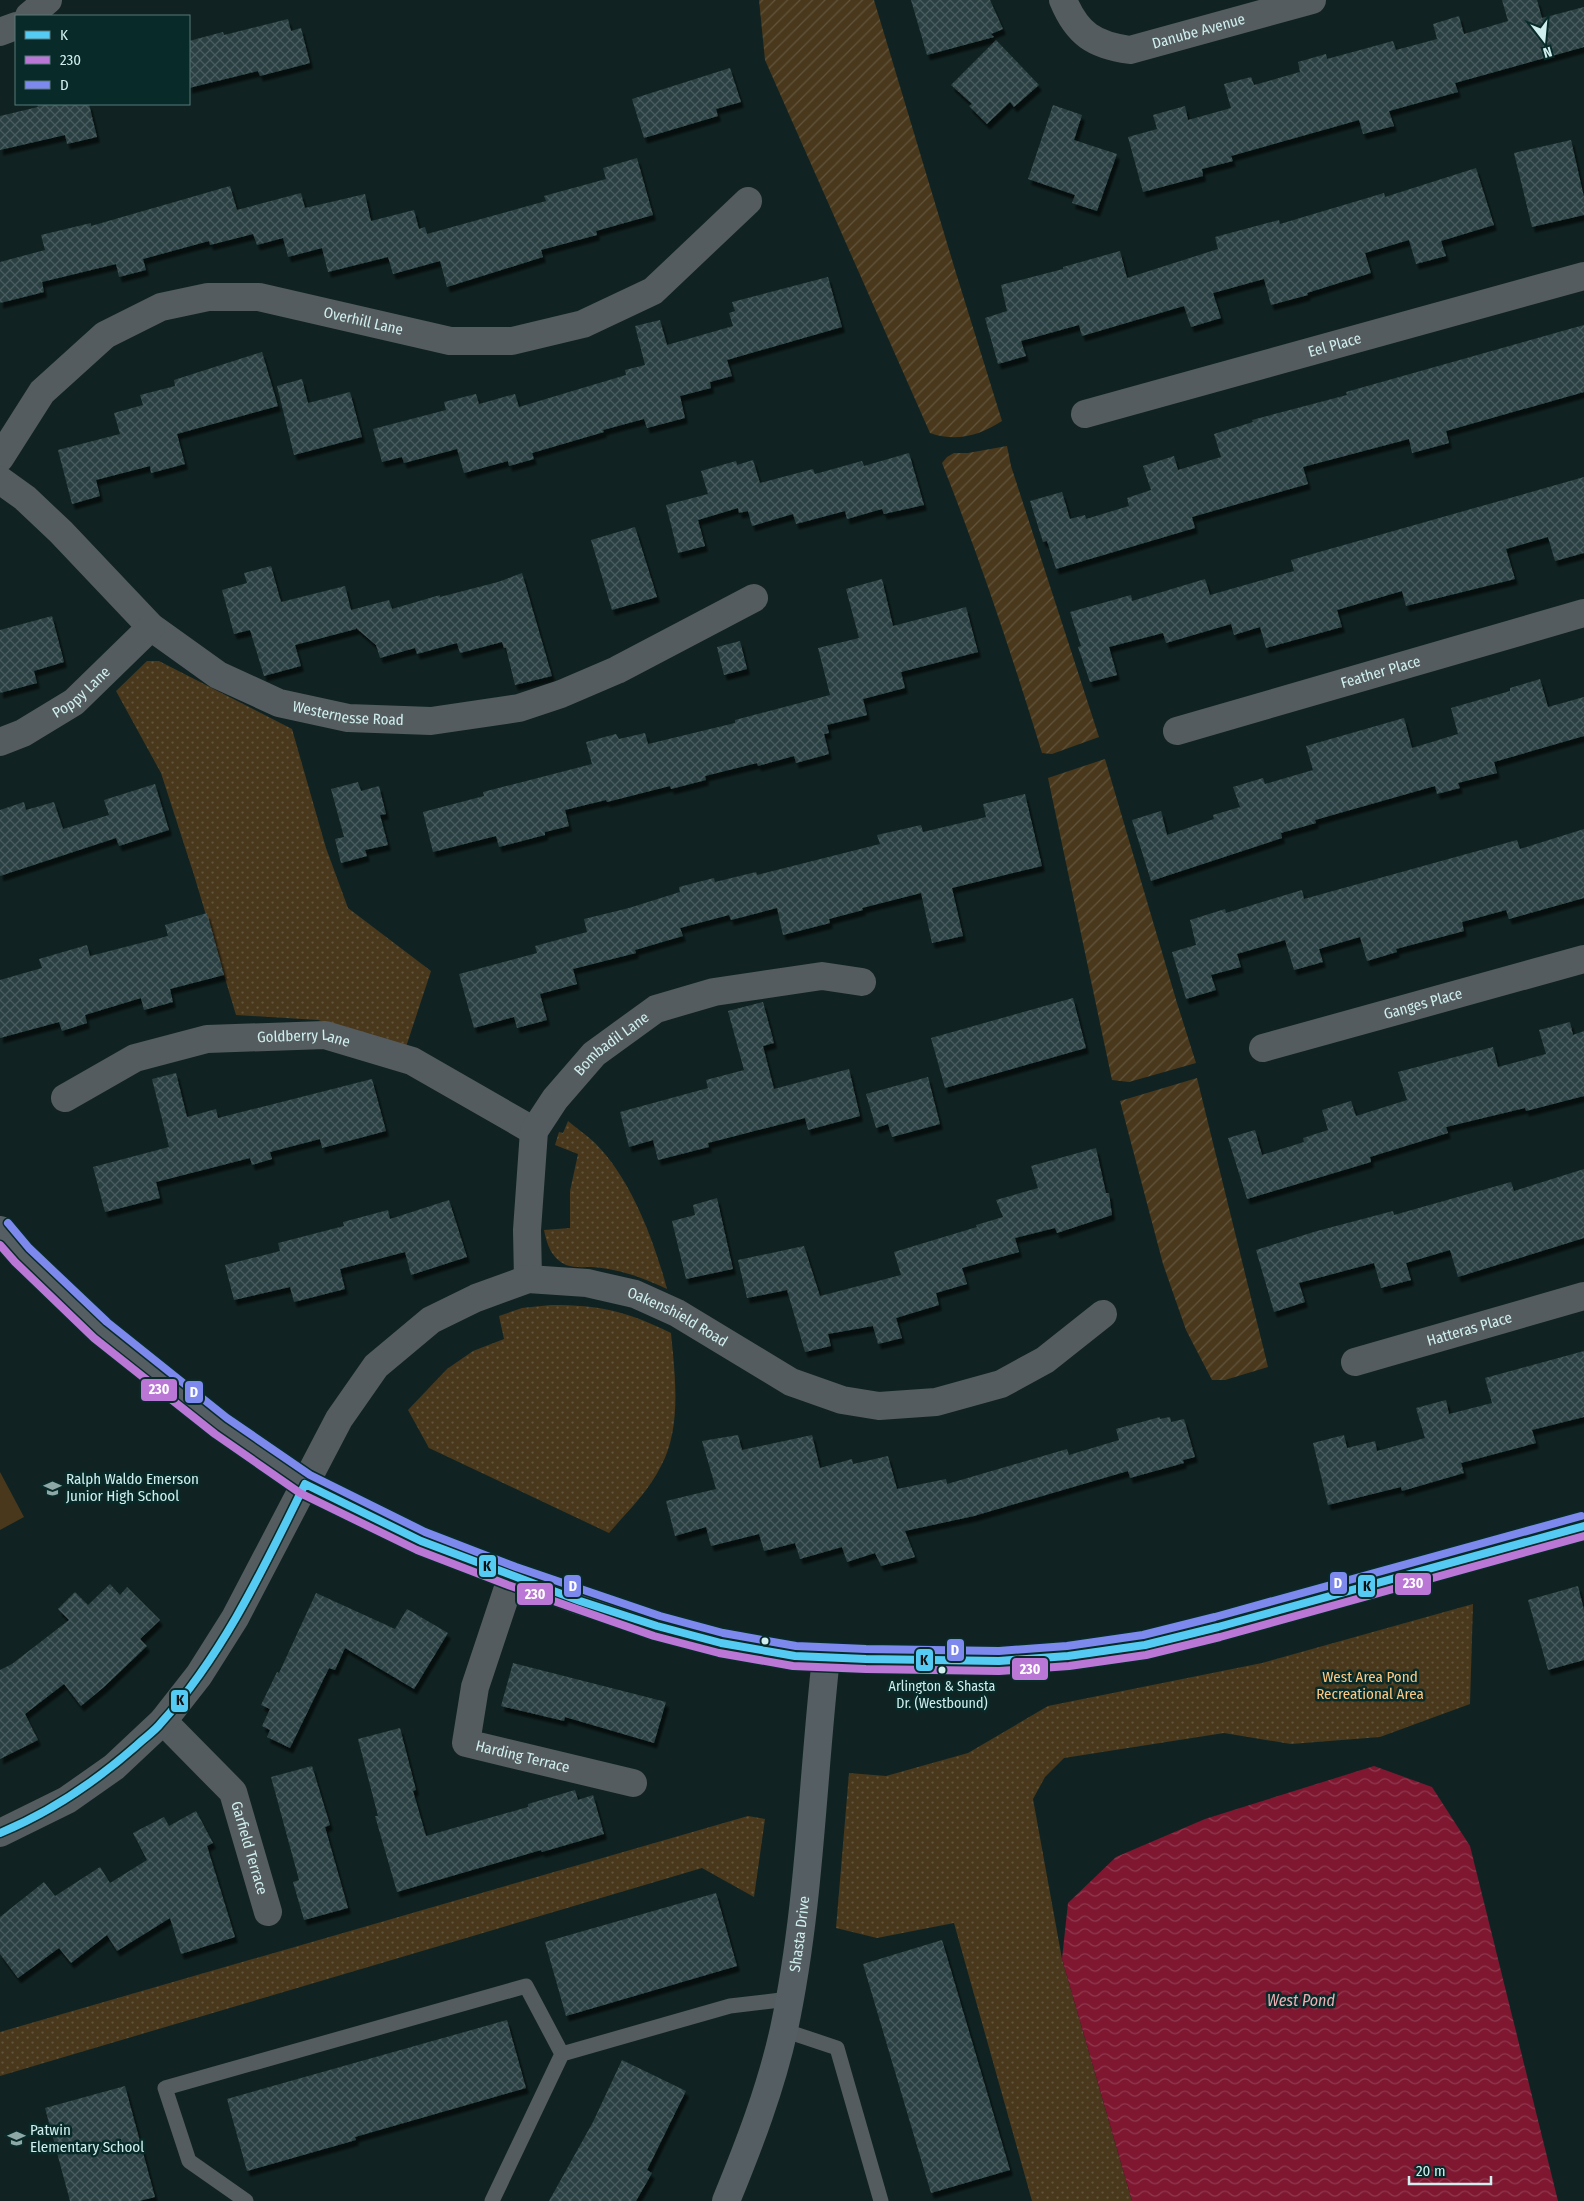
<svg xmlns="http://www.w3.org/2000/svg" width="1584" height="2201" viewBox="0 0 1584 2201" font-family="'Fira Sans Condensed',sans-serif">
  <style>
    .grass { fill: url(#grass-dots) }
    .garden { fill: url(#garden-furrows) }
    .pitch { fill: #49381c }
    .water { fill: url(#water-waves) }
    .building { fill: url(#building-cross-hatch); filter: url(#shadow) }
    .lines { fill: none; stroke-linecap: round; stroke-linejoin: round }
    .lane { stroke: #545c60; stroke-width: 15 }
    .street { stroke: #545c60; stroke-width: 28 }
    .secondary { stroke: #545e63; stroke-width: 28 }
    .bus-1-casing { stroke: #082b2a; stroke-width: 11 }
    .bus-2-casing { stroke: #082b2a; stroke-width: 11 }
    .bus-3-casing { stroke: #082b2a; stroke-width: 11 }
    .bus-1 { stroke: #55cbf3; stroke-width: 8 }
    .bus-2 { stroke: #ba77d6; stroke-width: 8 }
    .bus-3 { stroke: #7e89ed; stroke-width: 8 }
    .bus-dot { fill: #d0efee; stroke: #082b2a; stroke-width: 2 }
    .labels { text-anchor: middle; stroke-width: 5; stroke-linejoin: round; paint-order: stroke }
    .bus-label { font-size: 14px; fill: #d0efee; stroke: #082b2a }
    .street-label { font-size: 15px; fill: #d0efee; stroke: #082b2a }
    .poi-label { font-size: 15px; fill: #d0efee; stroke: #082b2a; text-anchor: start }
    .park-label { font-size: 15px; fill: #ffc982; stroke: #082b2a }
    .water-label { font-size: 16px; font-style: italic; fill: #edb0b5; stroke: #082b2a }
    .line-badge { stroke: #082b2a; stroke-width: 2 }
    .badge-label { font-size: 14px; text-anchor: middle; font-weight: bold; fill: #fff }
    .pale-badge-label { font-size: 14px; text-anchor: middle; font-weight: bold; fill: #111 }
  </style>
  <defs>
    <pattern id="grass-dots" width="8" height="8" patternUnits="userSpaceOnUse" patternTransform="scale(1.25)"><rect width="8" height="8" fill="#49381c"/><path d="M2 2h.1M6 6h.1" fill="none" stroke="#62553d" stroke-width="1.8" stroke-linecap="round"/></pattern>
    <pattern id="garden-furrows" width="10" height="10" patternUnits="userSpaceOnUse" patternTransform="scale(1.25)"><rect width="10" height="10" fill="#49381c"/><path d="M-1 1l2-2M0 10L10 0M9 11l2-2" fill="none" stroke="#62553d"/></pattern>
    <pattern id="water-waves" width="16" height="10" patternUnits="userSpaceOnUse" patternTransform="scale(1.25)"><rect width="16" height="10" fill="#7f1731"/><path d="M0 5q4-4 8 0t8 0" fill="none" stroke="#90394f"/></pattern>
    <pattern id="building-cross-hatch" width="8" height="8" patternUnits="userSpaceOnUse" patternTransform="scale(1.25)"><rect width="8" height="8" fill="#2b4042"/><path d="M0 0l8 8M0 8l8-8" fill="none" stroke="#495c5e"/></pattern>
    <filter id="shadow"><feDropShadow dx="3" dy="5.5" stdDeviation="1" flood-color="#0009"/></filter>
  </defs>
  <rect width="100%" height="100%" fill="#102322"/>
  <path class="grass" d="M147 661H159L292 729 326 848 348 908 431 971 406 1047 318 1020 236 1015 194 875 161 773 116 691Z
    M568 1121C576 1128 587 1135 595 1143 631 1179 654 1240 667 1289 644 1278 619 1269 592 1267 584 1267 574 1268 566 1265 551 1258 547 1244 544 1230L570 1228V1191L578 1154 555 1145 559 1132 563 1133Z
    M551 1305C600 1305 626 1311 671 1333 675 1376 682 1427 661 1466 648 1492 628 1511 609 1533L429 1448 408 1410 447 1369 473 1351 504 1339 499 1316 522 1308Z
    M1473 1604 1470 1704 1380 1737 1291 1744 1224 1733 1064 1758 1045 1777 1033 1799 1062 1959 1132 2201H1032L954 1923 877 1938 836 1928 849 1773 886 1776 968 1753 1048 1706 1262 1663Z
    M748 1816 765 1819 754 1897 702 1868 0 2076V2032Z"/>
  <path class="garden" d="M759 0H874L956 273 1002 421C979 436 956 442 930 433L765 60Z
    M1007 446 1011 466 1099 737 1052 754 1042 753C1012 655 980 559 942 463L947 457 954 453H968Z
    M1105 759 1177 1003 1196 1063 1129 1082 1112 1080 1048 778Z
    M1197 1078 1268 1367 1225 1380H1212L1186 1330 1163 1264 1120 1101Z"/>
  <path class="pitch" d="M0 1472 24 1517 0 1530Z"/>
  <path class="water" d="M1374 1766 1432 1787 1470 1846 1558 2201H1132L1062 1959 1068 1903 1116 1857 1205 1819Z"/>
  <path class="building" d="M911 0H990L1003 29 991 34 994 37 927 55Z
    M1502 0H1537L1542 18 1584 7V47L1455 83 1458 92 1389 111 1394 126 1363 134 1359 120 1231 156 1233 161 1202 169 1203 176 1143 192 1128 137 1157 129 1153 115 1185 106 1188 120 1231 108 1224 84 1251 77 1254 85 1300 72 1298 62 1326 54 1327 59 1393 41 1396 50 1437 39 1433 24 1459 16 1464 34 1508 21Z
    M288 19 291 31 301 28 310 63 260 76 258 71 189 88V41L223 32 224 35Z
    M996 40 1039 85 1014 107 1010 102 987 124 969 106 972 104 951 85Z
    M730 68 741 102 716 109 718 116 644 138 632 99Z
    M37 104H89L97 137 67 144 65 135 0 150V116L38 107Z
    M1053 105 1082 115 1074 140 1117 154 1097 211 1072 203 1075 195 1028 179Z
    M1571 140 1584 197V215L1532 227 1514 153Z
    M637 158 653 215 596 231 597 235 541 250 543 257 447 287 440 261 393 274 388 257 328 272 322 248 288 257 283 238 257 245 253 234 210 245 209 241 143 259 146 270 119 277 116 264 42 282 44 292 0 303V262L45 250 41 235 91 223V226L230 186 237 210 301 193 305 208 365 194 371 221 414 210 419 229 425 227 427 234 546 201 544 196 606 179 603 168Z
    M1476 168 1494 225 1441 241 1446 256 1416 264 1409 240 1365 253 1371 273 1307 293 1308 295 1271 305 1264 279 1213 293 1221 318 1191 327 1184 306 1082 336 1079 325 1021 341 1026 356 998 364 985 318 1007 311 1001 285 1063 269V267L1120 251 1127 278 1218 249 1215 237 1279 220 1280 224 1384 193 1385 197Z
    M828 277 842 327 727 360 732 376 710 382 711 388 680 396 685 418 647 428 644 419 603 430 604 432 532 453 534 459 509 466 508 461 464 473 457 449 404 463 402 457 382 462 373 429 446 410 444 402 476 394 479 404 515 394 519 407 626 375 625 370 645 365 635 326 660 320 667 345 733 326 729 313 735 311 732 302Z
    M1584 325V392L1446 431 1449 443 1412 453 1409 439 1303 467 1308 484 1192 517 1195 528 1056 569 1047 541 1043 542 1030 501 1062 492 1070 519 1085 515 1086 519 1129 506 1127 498 1151 490 1143 466 1174 456 1178 470 1221 457 1214 434 1253 422 1252 420 1347 395 1346 392Z
    M262 352 278 406 177 434 185 464 151 473 150 466 96 480 100 496 72 504 58 450 120 434 114 413 143 405 140 395 175 386 174 380Z
    M302 379 308 403 350 392 362 437 294 455 277 386Z
    M909 453 924 505 884 514 882 509 847 519 845 511 796 524 793 514 752 526 748 511 739 513 738 508 698 520 705 546 678 553 666 505 708 494 701 471 736 461 737 465 753 460 760 483 813 469 815 474 862 461 864 466Z
    M1584 477V553L1555 561 1548 537 1506 549 1515 579 1406 606 1402 591 1337 610 1342 627 1266 648 1260 627 1234 635 1231 624 1166 643 1163 633 1109 647 1117 675 1090 682 1078 647 1081 646 1070 612 1131 595 1132 601 1205 579 1210 595 1294 571 1291 560Z
    M635 527 657 597 612 610 591 540Z
    M271 566 281 602 345 586 351 610 389 600 392 609 440 595V597L498 582 522 573 552 676 515 685 506 648H504L502 642 460 653 457 643 417 654 415 648 380 658 376 645 356 628V629L295 645 301 666 264 676 250 630 234 634 222 590 247 583 244 573Z
    M882 579 893 626 966 607 978 652 901 672 905 688 863 699 867 715 827 725 829 733 824 734 829 754 796 763 794 756 758 766 757 763 705 776 706 780 671 789 670 786 607 802 606 800 565 810 569 826 545 832V835L499 847 496 836 433 852 423 812 484 796 483 792 592 764 586 742 616 734 619 739 645 733 648 744 735 723V720L830 695 818 648 859 638 846 589Z
    M52 616 64 662 34 671 37 683 0 693V630Z
    M740 641 747 669 724 675 717 647Z
    M1540 679 1548 707 1584 697V736L1494 762 1497 773 1458 783 1460 788 1437 794 1435 786 1315 820 1316 823 1281 833 1282 838 1151 881 1132 820 1161 811 1167 835 1214 819 1213 815 1240 807 1233 787 1263 778 1265 784 1313 770 1306 746 1404 718 1412 748 1458 734 1451 708 1510 691V688Z
    M358 782 361 791 379 786 386 814 380 815 388 845 365 850 367 856 341 863 335 839 344 837 331 789Z
    M155 784 169 830 119 846 116 838 0 876V810L24 802 26 810 54 802 63 829 109 815 104 800Z
    M1025 794 1042 866 952 888 963 936 932 943 921 893 862 908 863 910 829 919 830 923 783 935 777 908 731 920 729 915 680 928 683 936 635 950 636 953 573 969 577 984 540 994 547 1020 517 1028 514 1017 474 1028 459 974 537 953 535 946 587 932 584 919 629 908 680 892 679 887 714 878 715 882 756 872 757 875 880 844 877 835 921 825 923 832 986 817 983 804Z
    M1584 829V898L1509 919 1506 910 1462 922 1464 931 1396 949 1397 952 1367 961 1360 937 1319 949 1323 962 1294 970 1285 940 1237 954 1241 967 1211 975 1216 990 1186 999 1172 952 1196 945 1190 920 1225 909 1226 913 1302 890 1304 899 1517 840 1520 849Z
    M207 913 224 975 170 989 173 1002 144 1010 141 998 85 1015 87 1023 62 1031 59 1022 0 1038V980L42 968 39 959 87 945 90 956 168 936 165 925Z
    M1073 998 1086 1048 945 1088 931 1038Z
    M763 1002 774 1043 763 1046 774 1089 849 1069 860 1116 808 1130 805 1118 708 1143 709 1147 658 1160 653 1140 629 1147 620 1112 708 1088 706 1080 744 1070 728 1011Z
    M1570 1022 1573 1035 1584 1031V1096L1526 1111 1525 1108 1446 1127 1448 1133 1370 1157 1371 1162 1247 1199 1228 1138 1255 1130 1262 1155 1304 1142 1303 1138 1328 1130 1322 1110 1351 1101 1356 1116 1407 1100 1398 1072 1493 1047 1498 1067 1546 1054 1539 1030Z
    M176 1073 187 1117 216 1109 218 1118 372 1079 386 1131 322 1148 320 1139 270 1152 272 1159 252 1165 250 1158 156 1182 160 1198 105 1212 93 1167 169 1147 152 1079Z
    M928 1077 940 1124 892 1137 888 1124 876 1128 866 1094Z
    M1096 1148 1106 1193H1109L1112 1215 1057 1233 1055 1228 1015 1238 1019 1252 962 1268 967 1284 936 1293 939 1305 896 1318 902 1338 878 1344 873 1326 828 1334 831 1346 805 1352 787 1290 747 1298 738 1260 804 1246 820 1296 901 1275 894 1252 977 1227 976 1225 1003 1217 996 1200 1038 1188 1031 1166Z
    M1584 1169V1238L1458 1277 1450 1250 1406 1263 1411 1280 1381 1288 1374 1263 1299 1283 1305 1302 1274 1312 1256 1250 1317 1231 1393 1211 1394 1215 1511 1182 1514 1191Z
    M717 1198 733 1269 686 1279 672 1221 695 1215 693 1205Z
    M449 1200 467 1257 411 1275 405 1252 340 1269 345 1289 294 1302 290 1287 234 1300 225 1265 280 1251 278 1243 344 1226 343 1222 388 1210 390 1219Z
    M1584 1351V1417L1532 1430 1536 1443 1461 1463 1464 1473 1402 1491 1401 1487 1328 1505 1313 1443 1344 1435 1347 1448 1375 1441 1377 1451 1425 1438 1416 1408 1446 1400 1449 1414 1492 1403 1485 1378Z
    M1160 1417V1419L1170 1417 1171 1422 1184 1419 1195 1457 1183 1460 1184 1463 1130 1478 1128 1471 974 1516 905 1531 915 1557 881 1566 875 1553 847 1562 842 1547 800 1559 795 1543 764 1551 759 1534 711 1546 706 1527 675 1536 666 1501 716 1489 702 1441 738 1435 742 1450 812 1435 820 1468 852 1459 853 1464 888 1456 897 1489 946 1479 947 1484 1067 1449 1069 1455 1119 1440 1116 1429Z
    M110 1584 120 1595 127 1587 160 1620 140 1639 147 1646 104 1687 81 1706 64 1684 25 1714 38 1740 0 1759V1670L12 1664 69 1620 58 1609 75 1592 88 1605Z
    M1578 1586 1584 1610V1660L1548 1670 1528 1600Z
    M316 1593 395 1629 407 1609 448 1633 414 1689 345 1648 335 1670 329 1668 290 1748 267 1737 270 1730 262 1726 270 1709 261 1705 277 1672 279 1673Z
    M513 1663 666 1702 654 1743 565 1717 564 1721 501 1706Z
    M400 1728 416 1790 413 1791 426 1836 528 1807V1804L575 1790 578 1800 593 1795 604 1834 542 1852 541 1850 397 1892 375 1816H378L358 1739Z
    M312 1766 330 1825 325 1827 348 1908 304 1920 293 1882 299 1880 271 1777Z
    M196 1811 213 1843 207 1846 235 1937 181 1954 170 1918 117 1951 107 1935 71 1963 59 1948 18 1978 0 1954V1917L44 1882 55 1896 100 1867 110 1883 147 1860 133 1833 164 1817 169 1826Z
    M716 1893 737 1966 566 2016 545 1942Z
    M942 1940 1010 2170 931 2193 863 1964Z
    M507 2020 526 2088 355 2137 356 2140 247 2171 227 2099Z
    M622 2060 686 2091 647 2170 652 2173 636 2201H549L593 2122Z
    M125 2086 155 2197 139 2201H70L45 2108Z"/>
  <g class="lines">
    <path class="lane" d="M783 2030 837 2048 881 2201
      M246 2201 189 2161 165 2088 526 1986 562 2054
      M492 2201 562 2054 730 2006 789 1999"/>
    <g class="street">
      <path id="s1" d="M1063 0C1077 34 1094 45 1130 50L1312 0"/>
      <path d="M29 16 48 0"/>
      <path d="M0 32 16 26"/>
      <path id="s2" d="M1085 414 1584 276"/>
      <path id="s3" d="M0 458 42 392 105 335 161 307 208 297H259L450 341H512L583 324 653 291 748 201"/>
      <path id="s4" d="M0 480 25 498 61 532 151 627 218 675 279 703 348 718 431 721 519 708 561 694 617 670 754 598"/>
      <path id="s5" d="M1177 731 1584 613"/>
      <path id="s6" d="M0 742 23 733 74 702 151 627"/>
      <path id="s7" d="M1263 1048 1584 959"/>
      <path id="s8" d="M65 1098 135 1058 207 1039 325 1035 412 1061 534 1131"/>
      <path id="s9" d="M528 1279 527 1230 534 1131 555 1099 594 1054 656 1009 714 992 822 976 862 982"/>
      <path id="s10" d="M1355 1362 1584 1296"/>
      <path id="s11" d="M512 1576 475 1687 466 1743 633 1783"/>
      <path id="s12" d="M163 1721 233 1792 268 1912"/>
      <path id="s13" d="M0 1833 67 1800 114 1767 163 1721 199 1675 235 1618 339 1419 376 1366 431 1320 476 1298 528 1279 587 1283 635 1294 677 1313 791 1382 842 1400 879 1406 936 1402 1001 1384 1045 1360 1103 1314"/>
    </g>
    <g class="secondary">
      <path d="M0 1230 22 1255 100 1330 221 1426 305 1484 421 1541 512 1576 580 1601 657 1626 721 1643 795 1656 866 1659 999 1661 1068 1656 1145 1645 1218 1627 1584 1526"/>
      <path id="s14" d="M726 2201C749 2145 771 2088 784 2029 810 1907 812 1782 826 1658"/>
    </g>
    <defs>
      <path id="bus-1" d="M0 1833C51 1812 95 1782 136 1746 144 1738 154 1732 161 1723 224 1653 264 1567 305 1484L421 1541 580 1601 657 1626 721 1643 795 1656 866 1659 999 1661 1068 1656 1145 1645 1218 1627 1584 1526"/>
      <path id="bus-2" d="M0 1245 15 1262 94 1338 215 1434 300 1493 417 1550 508 1585 654 1636 719 1653 793 1666 866 1669 999 1671 1069 1666 1146 1655 1220 1637 1584 1536"/>
      <path id="bus-3" d="M8 1223 29 1248 107 1322 227 1418 310 1475 425 1532 516 1567 660 1616 723 1633 796 1646 866 1649 999 1651 1067 1646 1143 1635 1215 1617 1581 1516"/>
    </defs>
    <use href="#bus-1" class="bus-1-casing"/>
    <use href="#bus-2" class="bus-2-casing"/>
    <use href="#bus-3" class="bus-3-casing"/>
    <use href="#bus-1" class="bus-1"/>
    <use href="#bus-2" class="bus-2"/>
    <use href="#bus-3" class="bus-3"/>
  </g>
  <defs>
    <symbol id="school-bare" viewBox="-9 -9 18 18"><path d="M0-5L7-2L0 1L-7-2ZM-4 1L0 2.5L4 1V4Q0 6-4 4Z" fill="#8da8a7" stroke="#082b2a" stroke-width="2.5" paint-order="stroke"/></symbol>
  </defs>
  <g fill-rule="evenodd">
    <use href="#school-bare" x="40" y="1476" width="25" height="25"/>
    <use href="#school-bare" x="4" y="2126" width="25" height="25"/>
  </g>
  <g class="bus-dot">
    <circle cx="765" cy="1641" r="4.5"/>
    <circle cx="942" cy="1670" r="4.5"/>
  </g>
  <g class="labels">
    <g class="bus-label">
      <text x="942" y="1691">Arlington &amp; Shasta<tspan x="942" dy="17">Dr. (Westbound)</tspan></text>
    </g>
    <g class="street-label">
      <text dy="5" stroke="none"><textPath href="#s1" startOffset="160">Danube Avenue</textPath></text>
      <text dy="5" stroke="none"><textPath href="#s3" startOffset="432">Overhill Lane</textPath></text>
      <text dy="5" stroke="none"><textPath href="#s2" startOffset="259">Eel Place</textPath></text>
      <text dy="5" stroke="none"><textPath href="#s5" startOffset="212">Feather Place</textPath></text>
      <text dy="5" stroke="none"><textPath href="#s6" startOffset="96">Poppy Lane</textPath></text>
      <text dy="5" stroke="none"><textPath href="#s4" startOffset="431">Westernesse Road</textPath></text>
      <text dy="5" stroke="none"><textPath href="#s7" startOffset="166">Ganges Place</textPath></text>
      <text dy="5" stroke="none"><textPath href="#s8" startOffset="252">Goldberry Lane</textPath></text>
      <text dy="5" stroke="none"><textPath href="#s9" startOffset="266">Bombadil Lane</textPath></text>
      <text dy="5" stroke="none"><textPath href="#s13" startOffset="948">Oakenshield Road</textPath></text>
      <text dy="5" stroke="none"><textPath href="#s10" startOffset="119">Hatteras Place</textPath></text>
      <text dy="5" stroke="none"><textPath href="#s11" startOffset="232">Harding Terrace</textPath></text>
      <text dy="5" stroke="none"><textPath href="#s12" startOffset="158">Garfield Terrace</textPath></text>
      <text dy="5" stroke="none"><textPath href="#s14" startOffset="278">Shasta Drive</textPath></text>
    </g>
    <g class="poi-label">
      <text x="66" y="1484">Ralph Waldo Emerson<tspan x="66" dy="17">Junior High School</tspan></text>
      <text x="30" y="2135">Patwin<tspan x="30" dy="17">Elementary School</tspan></text>
    </g>
    <g class="park-label">
      <text x="1370" y="1682">West Area Pond<tspan x="1370" dy="17">Recreational Area</tspan></text>
    </g>
    <g class="water-label">
      <text x="1301" y="2006">West Pond</text>
    </g>
  </g>
  <g class="line-badge">
    <rect x="140" y="1378" width="38" height="24" rx="5" fill="#ba77d6"/>
    <rect x="184" y="1380" width="20" height="24" rx="5" fill="#7e89ed"/>
    <rect x="478" y="1554" width="19" height="24" rx="5" fill="#55cbf3"/>
    <rect x="1329" y="1571" width="19" height="24" rx="5" fill="#7e89ed"/>
    <rect x="1394" y="1572" width="38" height="24" rx="5" fill="#ba77d6"/>
    <rect x="1357" y="1574" width="19" height="24" rx="5" fill="#55cbf3"/>
    <rect x="563" y="1574" width="19" height="24" rx="5" fill="#7e89ed"/>
    <rect x="516" y="1582" width="38" height="24" rx="5" fill="#ba77d6"/>
    <rect x="946" y="1638" width="19" height="24" rx="5" fill="#7e89ed"/>
    <rect x="915" y="1648" width="19" height="24" rx="5" fill="#55cbf3"/>
    <rect x="1011" y="1657" width="38" height="24" rx="5" fill="#ba77d6"/>
    <rect x="170" y="1689" width="19" height="24" rx="5" fill="#55cbf3"/>
  </g>
  <g class="badge-label">
    <text x="159" y="1394">230</text>
    <text x="194" y="1397">D</text>
    <text x="1338" y="1588">D</text>
    <text x="1413" y="1588">230</text>
    <text x="573" y="1591">D</text>
    <text x="535" y="1599">230</text>
    <text x="955" y="1655">D</text>
    <text x="1030" y="1674">230</text>
  </g>
  <g class="pale-badge-label">
    <text x="487" y="1571">K</text>
    <text x="1367" y="1591">K</text>
    <text x="924" y="1665">K</text>
    <text x="180" y="1705">K</text>
  </g>
  <rect x="15" y="15" width="175" height="90" fill="#082b2a" stroke="#587978"/>
  <rect x="25" y="31" width="25" height="8" fill="#55cbf3" stroke="#587978"/>
  <text x="60" y="40" font-size="15" fill="#d0efee">K</text>
  <rect x="25" y="56" width="25" height="8" fill="#ba77d6" stroke="#587978"/>
  <text x="60" y="65" font-size="15" fill="#d0efee">230</text>
  <rect x="25" y="81" width="25" height="8" fill="#7e89ed" stroke="#587978"/>
  <text x="60" y="90" font-size="15" fill="#d0efee">D</text>
  <g transform="translate(1544 40) rotate(164)" stroke="#082b2a" stroke-width="4" paint-order="stroke">
  <path d="M0-4L9 19L0 12L-9 19Z" fill="#d0efee"/>
  <text y="-8" font-size="14" font-weight="bold" text-anchor="middle" fill="#d0efee">N</text>
  </g>
  <path d="M1409 2176v8h82v-8" fill="none" stroke="#d0efee" stroke-width="2.5"/>
  <text x="1416" y="2176" font-size="15" fill="#d0efee" stroke="#082b2a" stroke-width="4" paint-order="stroke">20 m</text>
</svg>
